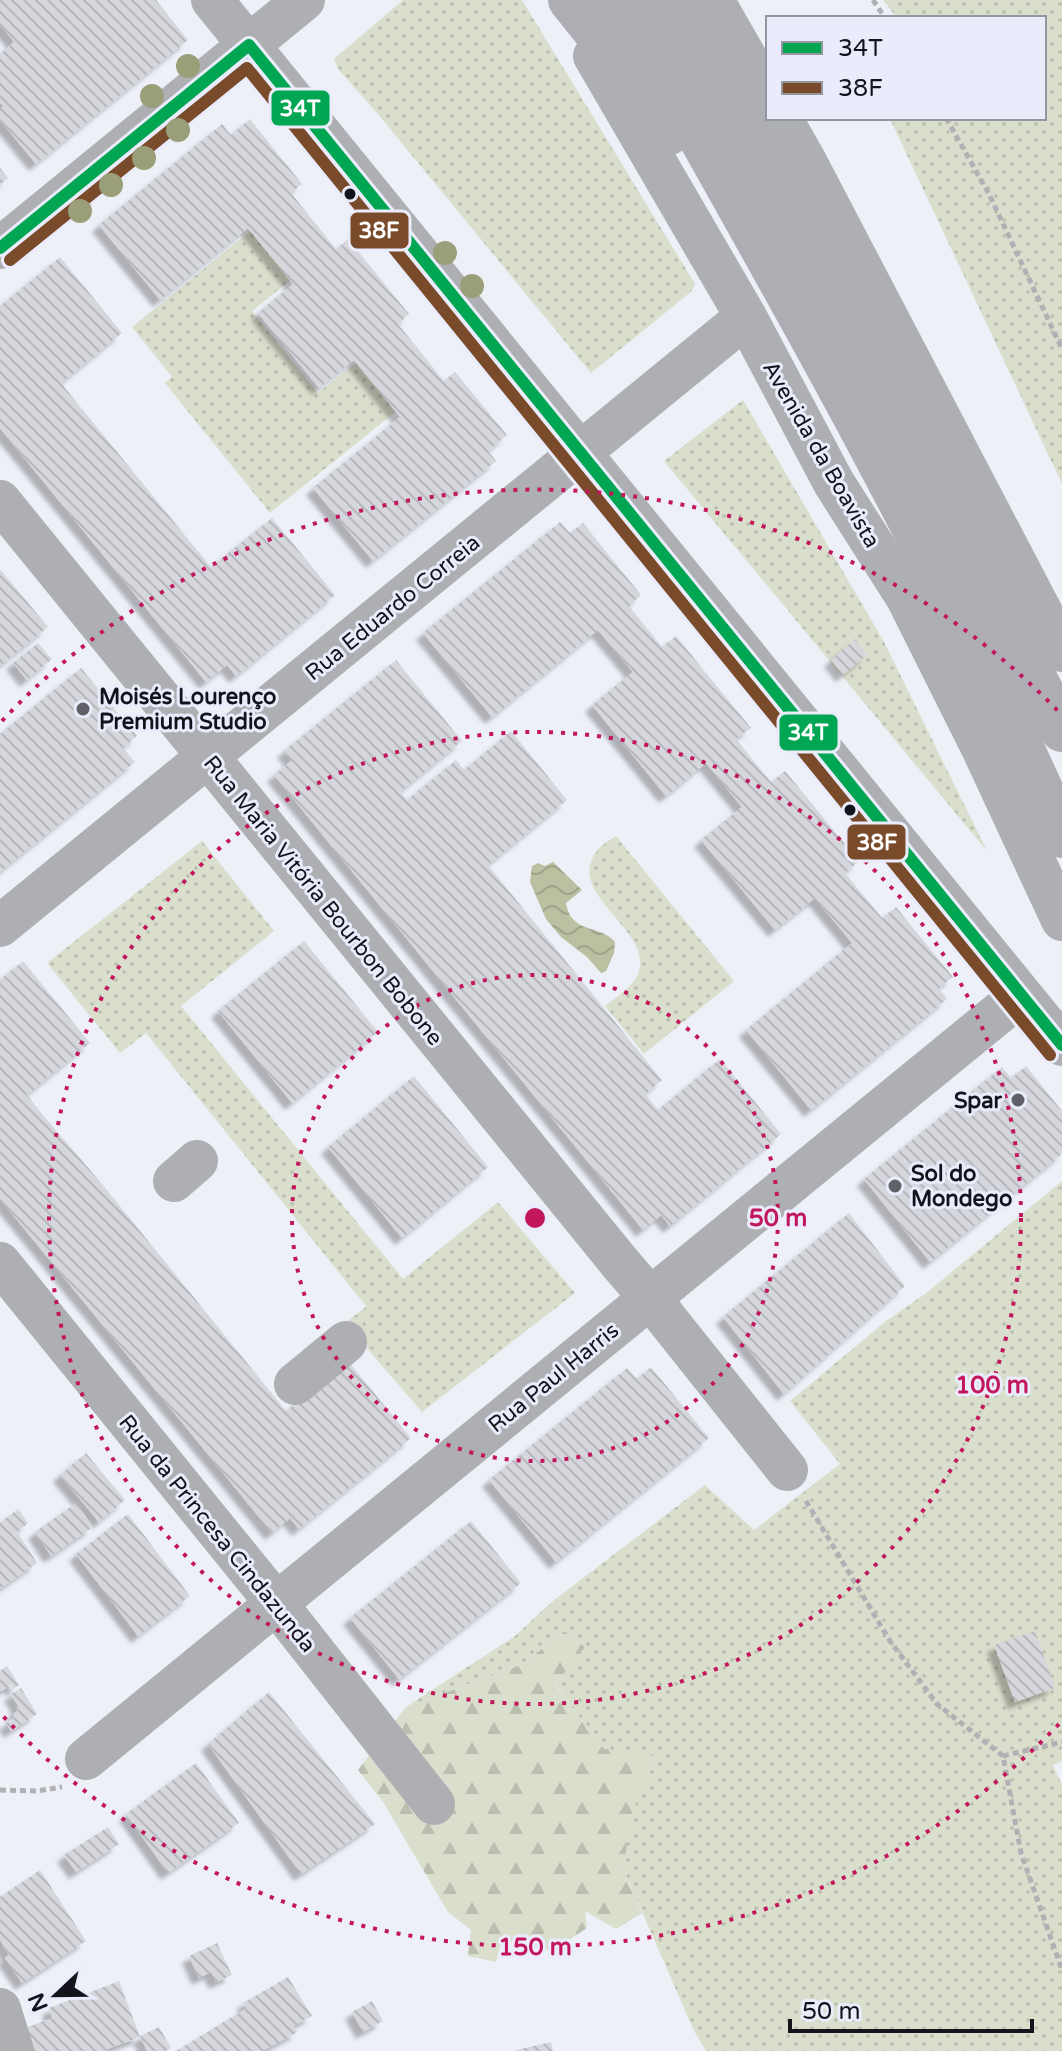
<svg xmlns="http://www.w3.org/2000/svg" width="1062" height="2051" viewBox="0 0 1062 2051" font-family="'Varela Round',sans-serif">
  <style>
    .grass { fill: url(#grass-dots) }
    .forest { fill: url(#forest-firs) }
    .water { fill: url(#water-waves) }
    .building { fill: url(#building-back-hatch); filter: url(#shadow) }
    .lines { fill: none; stroke-linecap: round; stroke-linejoin: round }
    .path { stroke: #b0b0b5; stroke-width: 5; stroke-dasharray: 6 4; stroke-linecap: butt }
    .minor { stroke: #aeafb3; stroke-width: 42 }
    .highway { stroke: #adadb3; stroke-width: 44 }
    .bus-1-casing { stroke: #eaecfc; stroke-width: 18 }
    .bus-2-casing { stroke: #eaecfc; stroke-width: 18 }
    .bus-1 { stroke: #00a651; stroke-width: 12 }
    .bus-2 { stroke: #7a4b2a; stroke-width: 12 }
    .tree { fill: #9a9f79 }
    .ring { fill: none; stroke: #c2185b; stroke-width: 4; stroke-dasharray: 4 8 }
    .bus-dot { fill: #13141b; stroke: #eaecfc; stroke-width: 3 }
    .poi-dot { fill: #606168; stroke: #eaecfc; stroke-width: 3 }
    .labels { text-anchor: middle; stroke-width: 6; stroke-linejoin: round; paint-order: stroke }
    .street-label { font-size: 22px; fill: #13141b; stroke: #eaecfc }
    .poi-label { font-size: 22px; font-weight: bold; fill: #13141b; stroke: #eaecfc; text-anchor: start }
    .centre { fill: #c2185b; stroke: #eaecfc; stroke-width: 4 }
    .ring-label { font-size: 24px; text-anchor: middle; font-weight: bold; fill: #c2185b; stroke: #eaecfc; stroke-width: 6; stroke-linejoin: round; paint-order: stroke }
    .line-badge { stroke: #eaecfc; stroke-width: 3 }
    .badge-label { font-size: 22px; text-anchor: middle; font-weight: bold; fill: #fff }
  </style>
  <defs>
    <pattern id="grass-dots" width="8" height="8" patternUnits="userSpaceOnUse" patternTransform="scale(2)"><rect width="8" height="8" fill="#dadecc"/><path d="M2 2h.1M6 6h.1" fill="none" stroke="#babeaf" stroke-width="1.8" stroke-linecap="round"/></pattern>
    <pattern id="forest-firs" width="22" height="20" patternUnits="userSpaceOnUse" patternTransform="scale(2)"><rect width="22" height="20" fill="#dadecc"/><path d="M5 1l3.5 6h-7zM16 11l3.5 6h-7z" fill="#babeaf"/></pattern>
    <pattern id="water-waves" width="16" height="10" patternUnits="userSpaceOnUse" patternTransform="scale(2)"><rect width="16" height="10" fill="#bac0a0"/><path d="M0 5q4-4 8 0t8 0" fill="none" stroke="#9fa489"/></pattern>
    <pattern id="building-back-hatch" width="6" height="6" patternUnits="userSpaceOnUse" patternTransform="scale(2)"><rect width="6" height="6" fill="#d5d7dd"/><path d="M-1 5l2 2M0 0l6 6M5-1l2 2" fill="none" stroke="#b6b8bd"/></pattern>
    <filter id="shadow"><feDropShadow dx="-7" dy="7" stdDeviation="2" flood-color="#0004"/></filter>
  </defs>
  <rect width="100%" height="100%" fill="#eef0f8"/>
  <path class="grass" d="M403 0H522L695 284 692 291 591 373 377 113 338 69 334 59Z
    M883 0H1062V484L891 121 892 118H1044V18H897Z
    M290 199 330 248 252 311 318 393 396 331 435 380 270 513 165 383 172 377 132 327Z
    M743 400 884 642 987 851 664 461Z
    M616 836 734 981 644 1054 605 1006C615 998 631 988 637 976 659 932 562 895 597 851 601 845 610 840 616 836Z
    M202 841 274 931 181 1006 403 1279 498 1202 575 1293 422 1412 345 1323 368 1305 366 1306 146 1033 120 1053 47 963Z
    M1062 1181V1761L1053 1765 1062 1785V2051H706L694 2031 623 1868 631 1813 655 1756 604 1750 555 1684 585 1647 565 1631 521 1665 406 1707 515 1636 553 1601 705 1485 754 1530 840 1464 790 1401 886 1321 925 1294Z"/>
  <path class="forest" d="M565 1631 585 1647 555 1685 604 1749 655 1756 632 1813 623 1868 642 1913 616 1929 585 1911 587 1928 552 1951 502 1940 496 1962 468 1956 471 1930 448 1912 383 1802 358 1770 406 1707 521 1665Z"/>
  <path class="water" d="M553 862 582 890 566 903C571 935 601 924 615 942L614 953 606 971 601 973 587 957 561 937 546 919 530 882 532 866 538 863 545 866Z"/>
  <path class="building" d="M0 0H156L188 40 36 164 0 120V109L3 106 0 103V54L14 42 0 24Z
    M250 119 302 184 291 193 336 249 348 239 409 314 398 324 444 381 455 372 507 435 488 451 496 461 373 561 313 488 400 417 354 360 319 388 258 313 293 284 248 228 160 300 99 225 222 124 231 135Z
    M0 168 8 178 0 185Z
    M60 257 122 333 61 383 192 544 211 567 272 518 335 595 236 676 227 665 206 682 0 428V306Z
    M560 522 570 533 583 523 641 595 629 606 662 647 676 636 751 728 736 739 771 782 785 771 859 861 845 873 882 918 896 907 953 977 939 988 947 999 811 1110 746 1030 852 943 815 898 775 930 701 840 742 807 706 763 666 796 592 705 633 672 598 630 492 717 423 633Z
    M0 569 48 627 0 666Z
    M855 639 867 655 843 675 831 660Z
    M38 643 52 659 27 680 13 663Z
    M396 660 462 741 400 792 407 800 456 760 464 770 511 731 567 800 488 865 662 1080 645 1094 658 1110 720 1059 781 1134 670 1226 661 1215 643 1230 274 775 292 760 284 751Z
    M81 668 137 736 123 748 135 762 0 872V734Z
    M304 941 378 1032 292 1103 218 1011Z
    M23 961 90 1043 27 1095 43 1115 102 1184 286 1411 348 1361 411 1438 299 1529 290 1518 272 1533 0 1199V980Z
    M1026 1066 1062 1111V1154L930 1262 864 1179 1002 1067 1011 1078Z
    M414 1076 488 1167 402 1238 328 1147Z
    M849 1213 905 1286 784 1394 723 1317Z
    M651 1367 709 1438 556 1562 489 1480 627 1368 637 1379Z
    M86 1453 125 1500 99 1522 60 1475Z
    M76 1503 93 1527 51 1556 35 1532Z
    M18 1509 28 1523 10 1538 18 1533 37 1563 0 1589V1523Z
    M128 1514 190 1596 138 1636 76 1554Z
    M471 1521 521 1583 399 1679 350 1618Z
    M1035 1631 1055 1688 1015 1702 994 1645Z
    M7 1666 19 1685 13 1689 11 1685 0 1692V1671Z
    M21 1688 37 1714 11 1731 6 1723 15 1717 13 1714 18 1711 16 1709 19 1707 11 1694Z
    M269 1692 375 1824 301 1874 208 1744Z
    M196 1763 239 1823 168 1873 126 1814Z
    M108 1827 119 1844 76 1872 64 1855Z
    M40 1870 86 1941 22 1983 5 1958 9 1955 0 1940V1897Z
    M217 1943 232 1975 216 1982 211 1972 199 1978 189 1956Z
    M288 1977 312 2016 293 2026 298 2032 262 2051H176L247 2008 243 2003Z
    M119 1981 140 2037 107 2049 108 2051H30L22 2029 52 2018 49 2008Z
    M372 2001 383 2021 363 2032 352 2012Z
    M159 2027 171 2048 166 2051H147L140 2036Z
    M551 2042 553 2051H517L516 2050Z"/>
  <g class="lines">
    <path class="path" d="M873 0 885 18
      M946 118 989 194 1062 349
      M806 1501 890 1641 937 1704 1003 1756 1021 1853 1062 1970
      M1003 1756 1062 1742
      M0 1790 37 1791 62 1787"/>
    <path class="minor" d="M212 0 1062 1045
      M713 0 768 96
      M594 56 746 317 834 483 907 598 982 748 1062 920
      M781 118 805 160 1062 651
      M0 248 304 0
      M0 501 620 1263 650 1298 787 1470
      M0 926 746 317
      M174 1181 197 1161
      M0 1263 276 1603 434 1804
      M295 1384 346 1342
      M86 1759 1021 995
      M0 2009 13 2051"/>
    <path class="highway" d="M570 0 615 56 669 133
      M620 0 637 26C787 291 939 557 1062 836
      M667 0 774 181 1062 730"/>
    <defs>
      <path id="bus-1" d="M0 248 249 45 1062 1045"/>
      <path id="bus-2" d="M10 260 247 68 1050 1055"/>
    </defs>
    <use href="#bus-1" class="bus-1-casing"/>
    <use href="#bus-2" class="bus-2-casing"/>
    <use href="#bus-1" class="bus-1"/>
    <use href="#bus-2" class="bus-2"/>
  </g>
  <g class="tree">
    <circle cx="188" cy="66" r="12"/>
    <circle cx="152" cy="96" r="12"/>
    <circle cx="178" cy="130" r="12"/>
    <circle cx="144" cy="158" r="12"/>
    <circle cx="111" cy="185" r="12"/>
    <circle cx="80" cy="211" r="12"/>
    <circle cx="445" cy="253" r="12"/>
    <circle cx="472" cy="286" r="12"/>
  </g>
  <g class="ring">
    <circle cx="535" cy="1218" r="243"/>
    <circle cx="535" cy="1218" r="486"/>
    <path d="M1059 1724A729 729 0 0 1 2 1715M2 721A729 729 0 0 1 1059 712"/>
  </g>
  <g class="bus-dot">
    <circle cx="350" cy="194" r="7"/>
    <circle cx="850" cy="810" r="7"/>
  </g>
  <g class="poi-dot">
    <circle cx="83" cy="709" r="8"/>
    <circle cx="1018" cy="1100" r="8"/>
    <circle cx="895" cy="1186" r="8"/>
  </g>
  <g class="labels">
    <g class="street-label">
      <text transform="translate(822 454) rotate(60)" y="8">Avenida da Boavista</text>
      <text transform="translate(392 607) rotate(-39)" y="8">Rua Eduardo Correia</text>
      <text transform="translate(324 900) rotate(51)" y="8">Rua Maria Vitória Bourbon Bobone</text>
      <text transform="translate(553 1377) rotate(-39)" y="8">Rua Paul Harris</text>
      <text transform="translate(218 1533) rotate(51)" y="8">Rua da Princesa Cindazunda</text>
    </g>
    <g class="poi-label">
      <text x="99" y="704">Moisés Lourenço<tspan x="99" dy="25">Premium Studio</tspan></text>
      <text x="1002" y="1108" text-anchor="end">Spar</text>
      <text x="911" y="1181">Sol do<tspan x="911" dy="25">Mondego</tspan></text>
    </g>
  </g>
  <circle cx="535" cy="1218" r="12" class="centre"/>
  <g class="ring-label">
    <text x="778" y="1226">50 m</text>
    <text x="992" y="1393">100 m</text>
    <text x="535" y="1955">150 m</text>
  </g>
  <g class="line-badge">
    <rect x="270" y="89" width="61" height="38" rx="8" fill="#00a651"/>
    <rect x="349" y="211" width="61" height="39" rx="8" fill="#7a4b2a"/>
    <rect x="778" y="713" width="61" height="39" rx="8" fill="#00a651"/>
    <rect x="846" y="823" width="61" height="38" rx="8" fill="#7a4b2a"/>
  </g>
  <g class="badge-label">
    <text x="300" y="116">34T</text>
    <text x="379" y="238">38F</text>
    <text x="808" y="740">34T</text>
    <text x="877" y="850">38F</text>
  </g>
  <rect x="766" y="16" width="280" height="104" fill="#eaecfc" stroke="#9496a2" stroke-width="2"/>
  <rect x="782" y="42" width="40" height="12" fill="#00a651" stroke="#9496a2" stroke-width="2"/>
  <text x="838" y="56" font-size="24" fill="#13141b">34T</text>
  <rect x="782" y="82" width="40" height="12" fill="#7a4b2a" stroke="#9496a2" stroke-width="2"/>
  <text x="838" y="96" font-size="24" fill="#13141b">38F</text>
  <g transform="translate(56 1995) rotate(248)" stroke="#eaecfc" stroke-width="6" paint-order="stroke">
  <path d="M0-6L14 30L0 20L-14 30Z" fill="#13141b"/>
  <text y="-12" font-size="22" font-weight="bold" text-anchor="middle" fill="#13141b">N</text>
  </g>
  <path d="M790 2019v12h242v-12" fill="none" stroke="#13141b" stroke-width="4"/>
  <text x="802" y="2019" font-size="24" fill="#13141b" stroke="#eaecfc" stroke-width="6" paint-order="stroke">50 m</text>
</svg>
